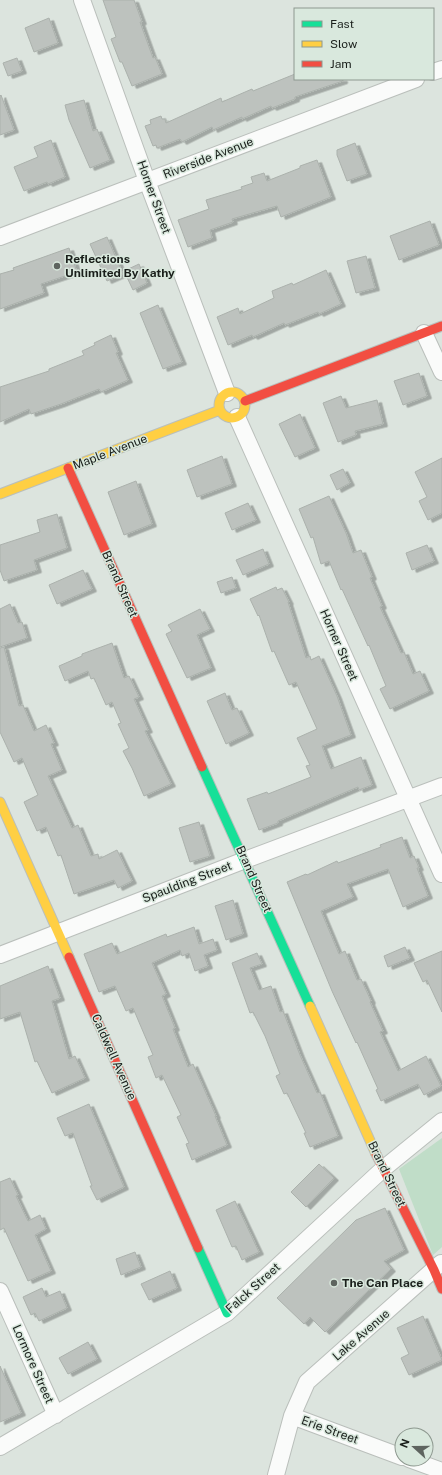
<svg xmlns="http://www.w3.org/2000/svg" width="442" height="1475" viewBox="0 0 442 1475" font-family="'Public Sans',sans-serif">
  <style>
    .green { fill: #c0ddc8 }
    .building { fill: #bdc2be; stroke: #abb1ac; filter: url(#shadow) }
    .lines { fill: none; stroke-linecap: round; stroke-linejoin: round }
    .street-casing { stroke: #babfbb; stroke-width: 18 }
    .fast-casing { stroke: #babfbb; stroke-width: 11 }
    .slow-casing { stroke: #babfbb; stroke-width: 11 }
    .jam-casing { stroke: #babfbb; stroke-width: 11 }
    .street { stroke: #fafbfa; stroke-width: 16 }
    .fast { stroke: #16e098; stroke-width: 9 }
    .slow { stroke: #ffcf43; stroke-width: 9 }
    .jam { stroke: #f24e42; stroke-width: 9 }
    .poi-dot { fill: #5e645f; stroke: #d9e8dd; stroke-width: 1.5 }
    .labels { text-anchor: middle; stroke-width: 3; stroke-linejoin: round; paint-order: stroke }
    .street-label { font-size: 12px; fill: #1a1f1b; stroke: #d9e8dd }
    .poi-label { font-size: 12px; font-weight: bold; fill: #1a1f1b; stroke: #d9e8dd; text-anchor: start }
  </style>
  <defs>
    <filter id="shadow"><feDropShadow dx="4.5" dy="2.5" stdDeviation="0" flood-color="#0004"/></filter>
  </defs>
  <rect width="100%" height="100%" fill="#dce4de"/>
  <path class="green" d="M442 1138V1247L433 1255 399 1169Z"/>
  <path class="building" d="M103 0H134L142 22H140L153 58 155 57 162 74 132 86 122 62H120L111 39 116 37Z
    M49 18 58 43 34 52 25 28Z
    M17 58 22 71 8 76 3 63Z
    M295 74V79H343V81L295 97V99L272 108 271 106 242 119V117L213 130 212 127 182 142 180 139 157 148 156 145 153 146 145 126 151 124 150 120 161 116 162 119H165L166 123 221 98 222 102 252 89 253 91Z
    M1 95 14 130 0 135V96Z
    M84 100 93 131 97 129 110 160 90 168 69 120 65 105Z
    M51 140 65 177 48 184 47 182 24 191 14 167 38 157 34 147Z
    M355 143 367 174 347 181 337 155V150Z
    M317 160 331 197 281 217 277 206 232 219 233 222 210 230 212 238 188 247 178 220 209 209 206 200 242 189 241 187 253 183 251 177 264 173 267 181 300 168V166Z
    M430 221 439 245 399 260 390 236Z
    M107 237 123 274 107 281 90 244Z
    M69 248 77 272 41 284 44 293 0 309V274L14 270 13 268Z
    M366 256 375 288 356 293 347 261Z
    M139 264 147 283 133 290 124 271Z
    M326 270 341 304 319 314 318 312 285 325 284 323 253 337 252 335 228 345 217 317 238 308 240 314 274 298 272 291 292 283 293 285Z
    M158 305 182 362 163 369 140 313Z
    M111 335 118 352 116 353 128 380 101 392 99 389 61 404 31 414 29 409 0 422V387L49 371V369L84 355 82 351 95 345 94 343Z
    M419 373 427 396 403 405 394 381Z
    M341 396 346 408 377 400 383 424 355 431 356 435 338 442 323 403Z
    M300 414 315 448 295 457 279 424Z
    M222 456 232 484 197 497 187 470Z
    M442 458V513L428 520 419 501 427 497 415 472Z
    M343 469 350 483 337 490 330 475Z
    M136 481 152 524 124 535 108 492Z
    M329 496 346 533 353 553 361 550 372 577 370 578 382 606 380 607 401 653 404 652 413 674 420 671 429 691 390 709 380 689 386 686 369 645 368 646 342 589 341 590 329 561 321 564 313 537 311 538 299 509Z
    M248 503 256 520 232 530 225 513Z
    M57 514 67 548 34 560 37 570 4 581 0 570V545L40 532 37 520Z
    M427 545 434 561 412 570 406 553Z
    M263 549 269 564 243 575 236 560Z
    M83 570 92 589 57 604 49 585Z
    M232 577 236 588 221 593 217 582Z
    M276 587 277 590 282 588 289 602H288L306 658 310 656 311 660 319 656 337 696 351 735 322 746 331 769 361 757 372 785 359 790 358 787 278 821V823L259 830 247 799 267 792 268 794 311 777 306 766 310 765 297 738 317 729 296 682 289 685 274 651 272 652 259 615 258 616 250 599Z
    M10 604 18 623 22 622 27 638 0 647V609Z
    M200 609 210 629 197 635 211 668 187 678 166 634 172 631 168 625Z
    M112 643 124 678 129 676 139 697 134 699 148 730 145 731 171 784 144 796 132 768 123 751 129 748 118 724 121 723 112 702 106 705 94 678 91 679 88 671 65 681 59 666 82 656V654Z
    M4 647 19 706 23 705 34 731 46 725 54 743 51 744 62 770 48 776 72 828 78 825 91 856 98 854 99 859 117 850 132 881 118 888 114 880 74 894 61 855 58 856 46 827 37 831 24 802 38 795 22 758 14 762 0 732V648Z
    M225 693 232 710 237 708 249 733 226 744 207 701Z
    M199 822 210 856 190 862 179 828Z
    M402 837 410 858 414 856 419 868H417L428 896 403 907 388 869 347 884 353 897 321 911 339 954 345 951 357 980 361 979 371 1001 370 1002 383 1031 380 1032 398 1071 426 1056 441 1086 424 1095 418 1084 381 1101 376 1090 378 1089 357 1042 356 1043 332 991 287 882 306 874 307 875 337 861 338 863 381 847 380 845Z
    M233 900 243 934 226 940 215 906Z
    M194 927 199 944 213 939 217 950 204 955 208 966 195 971 189 953 182 956 180 950 152 963 166 994 162 996 175 1028 173 1029 188 1067 193 1064 216 1116H215L227 1145 192 1160 186 1144 189 1143 177 1117 181 1115 162 1075 156 1078 148 1057 153 1055 133 1008 126 1011 115 986 99 992 84 954 112 943 117 954 166 934 167 937Z
    M405 947 410 958 388 967 384 956Z
    M442 951V1012L427 980 423 982 414 963Z
    M257 953 262 964 250 968 259 990 271 986 280 1012 283 1011 300 1055 317 1093 320 1092 338 1136 310 1147 304 1133H306L287 1093 284 1094 276 1076 280 1074 265 1036 253 1012 250 1013 232 963Z
    M48 966 60 998 52 1001 69 1059 75 1056 85 1078 52 1093 37 1061 35 1062 20 1012 0 1019V986Z
    M89 1104 124 1187 97 1200 90 1186H92L73 1133 65 1136 57 1118Z
    M319 1164 334 1178 306 1207 291 1192Z
    M10 1178 18 1195 16 1196 28 1221 40 1215 46 1229 35 1235 51 1271 28 1281 4 1228 0 1230V1182Z
    M235 1201 259 1252 242 1260 236 1246 232 1247 216 1210Z
    M385 1208 404 1250 384 1261 391 1269 325 1332 310 1317 304 1324 277 1298 356 1220Z
    M135 1252 141 1267 121 1275 116 1259Z
    M170 1271 177 1288 149 1300 141 1284Z
    M42 1288 46 1297 60 1291 67 1308 39 1321 35 1313 31 1315 23 1297Z
    M423 1316 442 1360 409 1375 401 1358 409 1354 397 1328Z
    M88 1342 97 1359 68 1374 59 1358Z
    M0 1366 21 1413 0 1422Z"/>
  <g class="lines">
    <defs>
      <path id="street" d="M82 0 147 181 227 393
        M433 72 442 69
        M0 237 416 79
        M424 333 442 372
        M237 417 442 874
        M0 955 245 860 442 786
        M0 1291 56 1415
        M292 1416 307 1382 441 1263
        M0 1447 227 1313 383 1169 442 1121
        M409 1459 442 1471
        M276 1475 292 1416 402 1457"/>
      <path id="fast" d="M202 767 310 1006
        M198 1248 227 1313"/>
      <path id="slow" d="M219 405a13 13 0 1 1 26 0a13 13 0 1 1-26 0Z
        M0 494 220 410
        M0 802 69 957
        M310 1006 376 1154"/>
      <path id="jam" d="M245 401 442 326
        M68 468 202 767
        M69 957 198 1248
        M376 1154 434 1270 442 1289"/>
    </defs>
    <use href="#street" class="street-casing"/>
    <use href="#fast" class="fast-casing"/>
    <use href="#slow" class="slow-casing"/>
    <use href="#jam" class="jam-casing"/>
    <use href="#street" class="street"/>
    <use href="#fast" class="fast"/>
    <use href="#slow" class="slow"/>
    <use href="#jam" class="jam"/>
  </g>
  <g class="poi-dot">
    <circle cx="57" cy="266" r="4"/>
    <circle cx="334" cy="1283" r="4"/>
  </g>
  <g class="labels">
    <g class="street-label">
      <text transform="translate(208 158) rotate(-21)" y="4">Riverside Avenue</text>
      <text transform="translate(154 197) rotate(70)" y="4">Horner Street</text>
      <text transform="translate(110 452) rotate(-21)" y="4">Maple Avenue</text>
      <text transform="translate(120 584) rotate(66)" y="4">Brand Street</text>
      <text transform="translate(339 645) rotate(66)" y="4">Horner Street</text>
      <text transform="translate(254 879) rotate(66)" y="4">Brand Street</text>
      <text transform="translate(187 882) rotate(-21)" y="4">Spaulding Street</text>
      <text transform="translate(114 1057) rotate(66)" y="4">Caldwell Avenue</text>
      <text transform="translate(387 1174) rotate(64)" y="4">Brand Street</text>
      <text transform="translate(253 1288) rotate(-42)" y="4">Falck Street</text>
      <text transform="translate(361 1335) rotate(-41)" y="4">Lake Avenue</text>
      <text transform="translate(33 1364) rotate(66)" y="4">Lormore Street</text>
      <text transform="translate(330 1430) rotate(20)" y="4">Erie Street</text>
    </g>
    <g class="poi-label">
      <text x="65" y="263">Reflections<tspan x="65" dy="14">Unlimited By Kathy</tspan></text>
      <text x="342" y="1287">The Can Place</text>
    </g>
  </g>
  <rect x="294" y="8" width="140" height="72" fill="#d9e8dd" stroke="#8d988f"/>
  <rect x="302" y="21" width="20" height="6" fill="#16e098" stroke="#8d988f"/>
  <text x="330" y="28" font-size="12" fill="#1a1f1b">Fast</text>
  <rect x="302" y="41" width="20" height="6" fill="#ffcf43" stroke="#8d988f"/>
  <text x="330" y="48" font-size="12" fill="#1a1f1b">Slow</text>
  <rect x="302" y="61" width="20" height="6" fill="#f24e42" stroke="#8d988f"/>
  <text x="330" y="68" font-size="12" fill="#1a1f1b">Jam</text>
  <g transform="translate(414 1447) rotate(291)"><circle r="19" fill="#d9e8dd" stroke="#8d988f"/>
  <path d="M0-3L7 15L0 10L-7 15Z" fill="#5e645f"/>
  <text y="-6" font-size="11" font-weight="bold" text-anchor="middle" fill="#1a1f1b">N</text>
  </g>
</svg>
